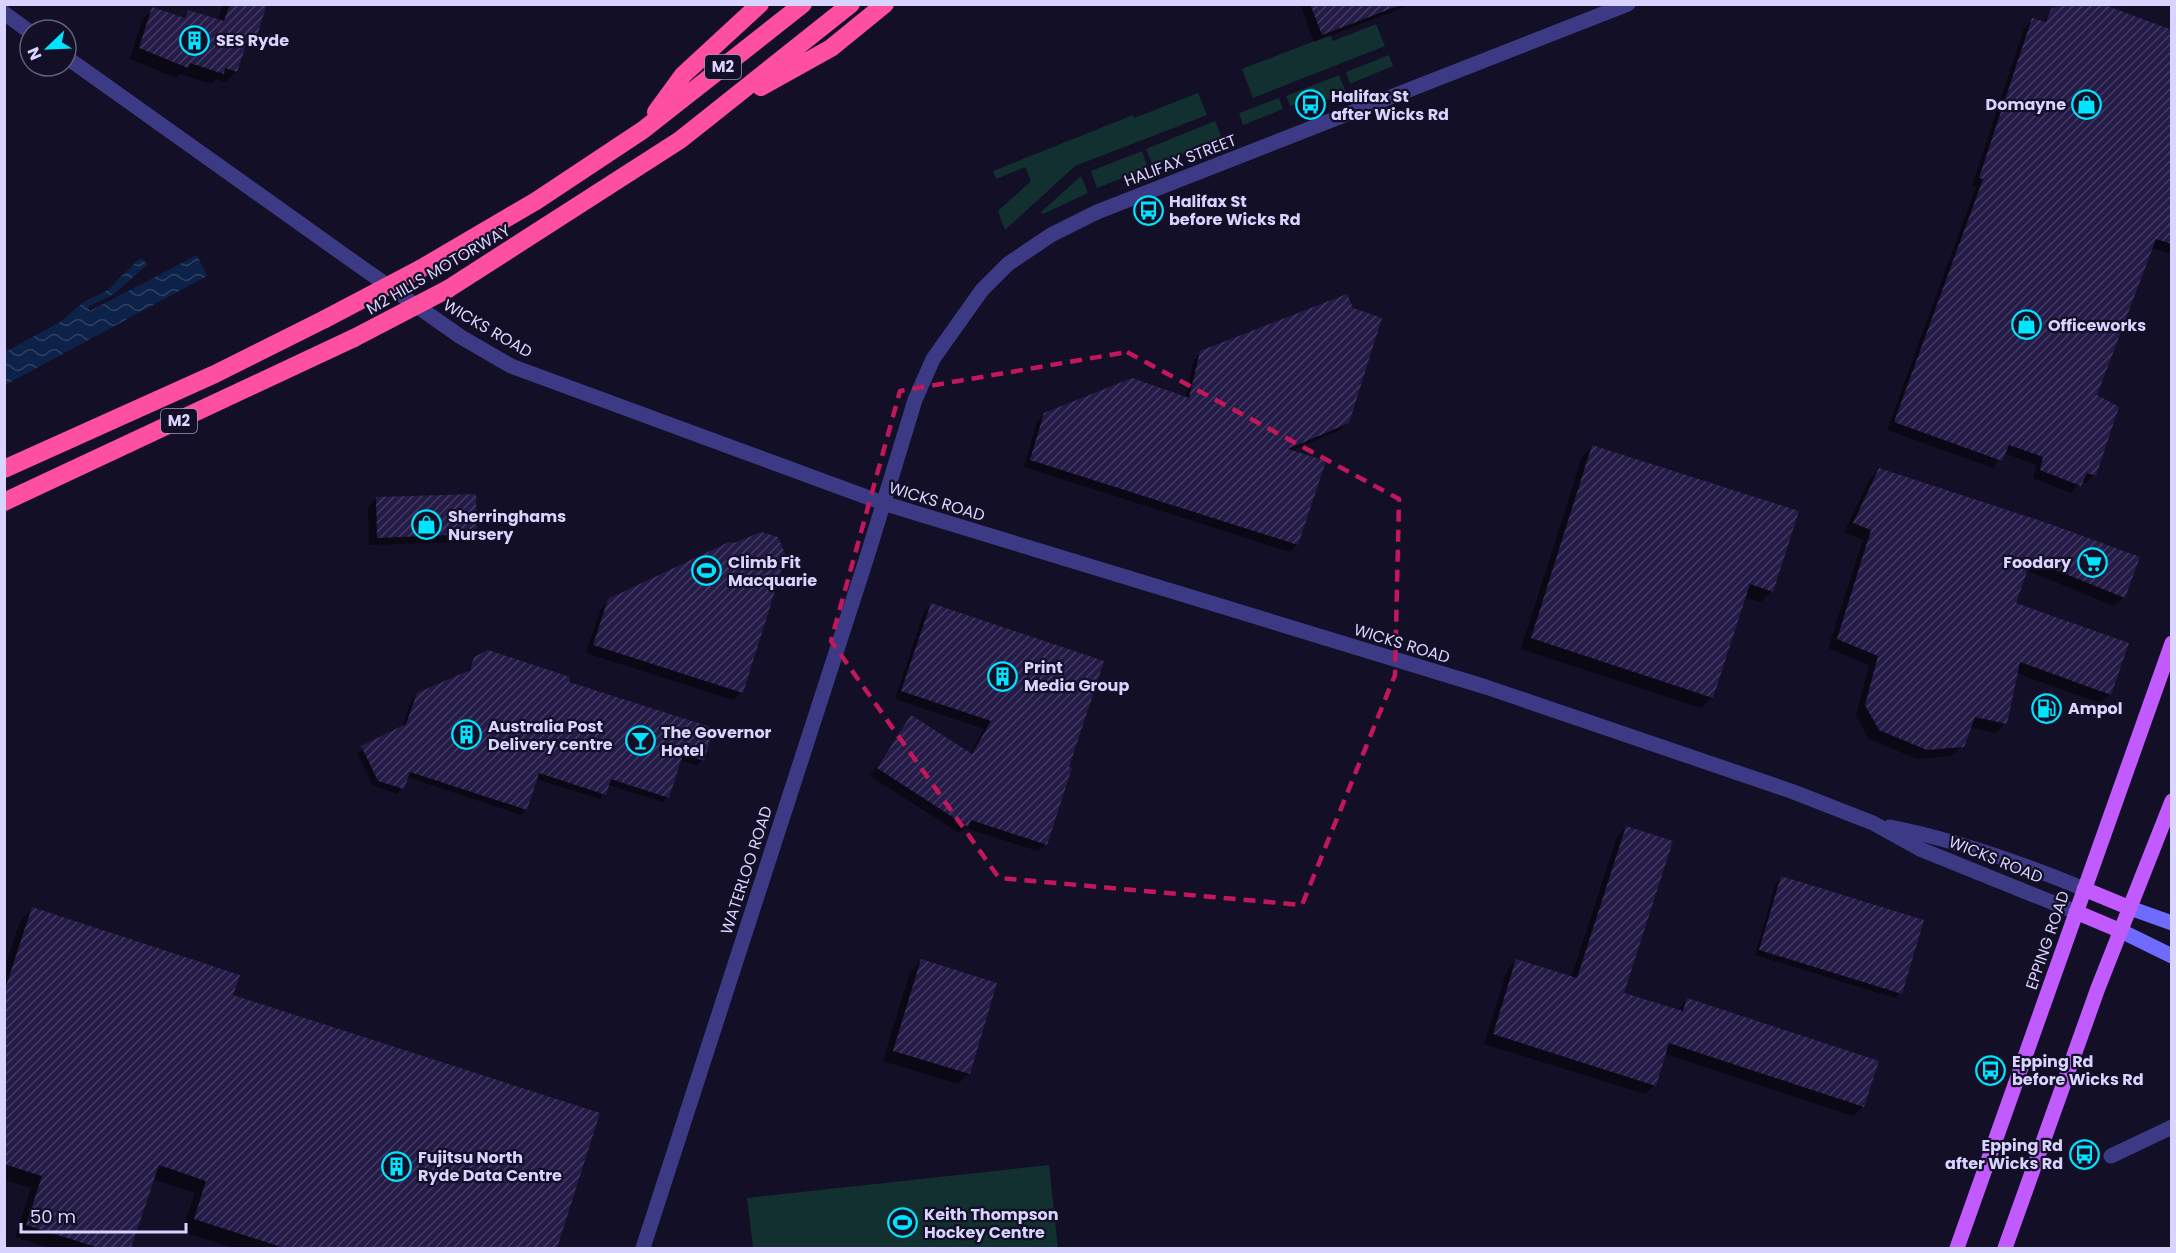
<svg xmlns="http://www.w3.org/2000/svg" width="2176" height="1253" viewBox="0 0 2176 1253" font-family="Poppins,sans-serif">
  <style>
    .green { fill: #12302f }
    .water { fill: url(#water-waves) }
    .shadow { fill: #0007 }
    .building { fill: url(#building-hatch) }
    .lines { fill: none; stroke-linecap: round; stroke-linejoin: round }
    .street { stroke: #3d3a85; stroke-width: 15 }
    .secondary { stroke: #6f6bff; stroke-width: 15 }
    .primary { stroke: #c25bff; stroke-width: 15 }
    .highway { stroke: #ff4fa3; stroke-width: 18 }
    .highway-bridge { stroke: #ff4fa3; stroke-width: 18 }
    .marked { fill: none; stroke: #c2185b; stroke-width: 4.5; stroke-dasharray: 12 8; stroke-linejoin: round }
    .labels { text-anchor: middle; stroke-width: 4.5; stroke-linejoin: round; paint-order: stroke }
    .shield { fill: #130f26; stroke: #9e99be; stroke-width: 1.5 }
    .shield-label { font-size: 15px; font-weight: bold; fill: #d9d4ff }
    .poi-label { font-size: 16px; font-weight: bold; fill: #d9d4ff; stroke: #130f26; text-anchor: start }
    .street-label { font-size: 16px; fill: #d9d4ff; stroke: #130f26 }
  </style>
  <defs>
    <pattern id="water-waves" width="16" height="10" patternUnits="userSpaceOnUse" patternTransform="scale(1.5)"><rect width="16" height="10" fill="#0c2248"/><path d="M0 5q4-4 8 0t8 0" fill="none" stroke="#2f4163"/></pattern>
    <pattern id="building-hatch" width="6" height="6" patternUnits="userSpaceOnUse" patternTransform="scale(1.5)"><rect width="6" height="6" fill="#241b47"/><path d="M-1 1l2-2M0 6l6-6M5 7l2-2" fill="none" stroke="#433b63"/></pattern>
  </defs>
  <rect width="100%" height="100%" fill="#130f26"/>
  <path class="green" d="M1376 24 1385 46 1253 98 1242 69 1330 35 1333 41Z
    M1389 55 1393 66 1350 84 1346 72Z
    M1339 75 1347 95 1337 100 1310 98 1290 106 1286 96Z
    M1198 93 1207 115 1075 166 1005 230 998 211 1031 181 1025 167 996 179 993 171 1133 115 1134 118Z
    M1279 98 1283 109 1243 125 1239 113Z
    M1215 121 1222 139 1153 166 1146 149Z
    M1142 151 1148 168 1097 188 1091 171Z
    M1081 176 1088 193 1043 214 1041 212Z
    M1049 1165 1058 1248H753L747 1198Z"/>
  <path class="water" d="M197 255 207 276 5 385V352L60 322 85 301 108 290 140 258 148 264 114 294 88 307 90 311Z"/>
  <path class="shadow" d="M223 4H265L254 41 242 52 236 72 225 82 216 79 211 84 180 74 176 78 130 59 142 20 153 9 182 18 188 12 218 21Z
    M1300 4H1412L1314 42Z
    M2052 11 2172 32V254L2151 248 2095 395 2094 475 2086 483 2081 481 2071 493 2033 478 2036 465 2004 453 1993 468 1887 430 1976 187 1972 186 2024 28 2032 20 2042 23Z
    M1352 310 1348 422 1340 430 1290 451 1297 544 1290 552 1024 467 1037 422 1044 414 1185 398 1194 360 1201 353Z
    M1592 446 1772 591 1761 602 1744 597 1712 697 1701 708 1521 649 1582 457Z
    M1879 470 2124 597 2114 606 2026 570 2014 604 2110 694 2100 703 2016 673 2005 723 1996 733 1969 727 1962 746 1952 756 1917 759 1869 739 1856 715 1869 665 1828 648 1863 540 1844 532 1870 479Z
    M376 499 476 534 468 542 369 545 368 507Z
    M609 600 741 692 733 700 586 653 601 609Z
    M932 604 1067 768 1046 844 1038 851 965 828 959 833 870 776 911 717 969 755 984 729 895 699 924 612Z
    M475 658 567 683 702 760 697 765 680 760 668 797 663 802 608 785 600 799 536 779 526 810 521 815 407 777 398 794 373 786 357 753 402 727 412 699 418 694 466 673Z
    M1626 827 1622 994 1677 1011 1687 999 1877 1062 1863 1107 1853 1116 1665 1054 1655 1085 1645 1094 1484 1044 1507 970 1517 960 1571 978 1617 837Z
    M1781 878 1900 993 1895 998 1755 955 1776 883Z
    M33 908 231 996 598 1114 555 1248H234L182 1232 195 1193 152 1179 130 1248H50L15 1237 31 1188 4 1180V969L20 921Z
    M921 961 996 984 968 1074 958 1084 883 1061 910 972Z"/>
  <path class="building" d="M230 4H267L255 42 248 39 237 72 225 68 224 74 190 63 188 68 139 48 152 7 185 18 188 10 224 21Z
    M1310 4H1397L1398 6 1322 35Z
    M2063 4H2102L2172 30V244L2156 239 2097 395 2119 407 2096 476 2087 473 2081 486 2040 470 2043 457 2009 445 2002 461 1894 422 1983 179 1979 178 2032 18 2046 22 2051 9Z
    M1347 294 1353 308 1382 318 1349 423 1288 449 1326 461 1298 545 1030 460 1044 413 1132 378 1189 398 1200 351Z
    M1592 445 1799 511 1773 592 1750 584 1713 698 1531 638Z
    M1879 468 2050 524 2140 557 2125 598 2031 560 2016 603 2129 643 2111 695 2020 662 2007 724 1975 717 1964 747 1927 750 1879 730 1865 705 1878 656 1837 639 1871 530 1853 523Z
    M476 494 477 534 377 538 376 497Z
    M761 532 778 537 786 556 743 693 593 645 608 599 729 542 734 543Z
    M931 603 1104 661 1069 767 1072 768 1047 845 971 820 968 827 877 768 911 715 972 754 991 721 901 691Z
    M488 650 570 677 569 682 714 728 704 761 683 754 669 798 611 779 606 795 539 773 527 810 410 772 404 789 378 781 361 746 406 724 417 693 470 670 474 657Z
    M1626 826 1673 841 1624 993 1683 1011 1687 998 1879 1061 1864 1107 1669 1043 1656 1086 1493 1034 1516 959 1577 978Z
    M1781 876 1924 920 1902 994 1759 950Z
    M32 907 240 975 233 995 600 1113 557 1248H284L194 1219 206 1181 159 1165 131 1248H99L26 1225 42 1176 4 1164V992Z
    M921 959 997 983 970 1074 893 1051Z"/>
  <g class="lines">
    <path class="street" d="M4 13 30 32
      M66 57 354 262 461 337 511 366 883 503 1486 687 1791 791 1873 823 1920 849 2076 912
      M1890 827C1957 840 2021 863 2084 889
      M2111 1156 2172 1127
      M643 1248 867 557 915 400 933 359 982 290 1008 264 1051 235 1097 212 1628 4"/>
    <path class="secondary" d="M2130 908 2172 923
      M2121 931 2172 956"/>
    <path class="primary" d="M2084 889 2130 908
      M2076 912 2121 931
      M1957 1248 2172 643
      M2005 1248 2098 988 2172 801"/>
    <path class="highway" d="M761 87 831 48 885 4
      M656 112 683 75 760 4
      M420 269 536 201 643 130 803 4
      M448 289 680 140 851 4
      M4 469 215 374 325 319
      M4 502 354 338"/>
    <path class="highway-bridge" d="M325 319 420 269
      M354 338 448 289"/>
  </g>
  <path class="marked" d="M1127 352 1399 499 1395 675 1302 905 999 878 831 641 900 391Z"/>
  <defs>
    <symbol id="building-ring" viewBox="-11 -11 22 22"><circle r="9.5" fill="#130f26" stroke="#00e5ff" stroke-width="1.5"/><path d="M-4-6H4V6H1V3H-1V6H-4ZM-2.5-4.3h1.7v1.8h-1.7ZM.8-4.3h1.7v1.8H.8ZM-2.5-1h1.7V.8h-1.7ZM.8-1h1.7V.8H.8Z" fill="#00e5ff"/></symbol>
    <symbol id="shop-ring" viewBox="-11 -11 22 22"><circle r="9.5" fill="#130f26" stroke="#00e5ff" stroke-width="1.5"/><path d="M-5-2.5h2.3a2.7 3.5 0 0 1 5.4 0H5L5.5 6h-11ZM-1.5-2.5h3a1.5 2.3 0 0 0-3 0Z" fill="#00e5ff"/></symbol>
    <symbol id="bus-ring" viewBox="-11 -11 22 22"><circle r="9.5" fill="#130f26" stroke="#00e5ff" stroke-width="1.5"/><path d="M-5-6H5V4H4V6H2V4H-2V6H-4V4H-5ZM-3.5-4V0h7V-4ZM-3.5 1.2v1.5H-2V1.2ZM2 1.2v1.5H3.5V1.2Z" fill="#00e5ff"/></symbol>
    <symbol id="supermarket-ring" viewBox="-11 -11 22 22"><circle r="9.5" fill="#130f26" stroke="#00e5ff" stroke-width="1.5"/><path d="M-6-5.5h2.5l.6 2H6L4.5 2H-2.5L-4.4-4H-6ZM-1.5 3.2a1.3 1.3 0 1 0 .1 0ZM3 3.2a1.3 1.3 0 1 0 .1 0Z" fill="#00e5ff"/></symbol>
    <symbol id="stadium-ring" viewBox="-11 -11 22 22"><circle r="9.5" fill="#130f26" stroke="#00e5ff" stroke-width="1.5"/><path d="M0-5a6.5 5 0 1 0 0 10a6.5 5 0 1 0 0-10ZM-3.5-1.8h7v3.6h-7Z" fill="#00e5ff"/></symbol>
    <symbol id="fuel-ring" viewBox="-11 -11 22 22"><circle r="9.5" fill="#130f26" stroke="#00e5ff" stroke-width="1.5"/><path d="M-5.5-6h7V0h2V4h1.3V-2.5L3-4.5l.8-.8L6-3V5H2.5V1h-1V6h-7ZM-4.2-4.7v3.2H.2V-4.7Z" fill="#00e5ff"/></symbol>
    <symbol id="bar-ring" viewBox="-11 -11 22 22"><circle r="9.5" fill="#130f26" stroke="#00e5ff" stroke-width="1.5"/><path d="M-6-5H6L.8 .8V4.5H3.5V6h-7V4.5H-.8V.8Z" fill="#00e5ff"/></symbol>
  </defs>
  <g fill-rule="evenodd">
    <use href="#building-ring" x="178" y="24" width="33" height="33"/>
    <use href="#shop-ring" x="2070" y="88" width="33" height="33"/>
    <use href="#bus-ring" x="1294" y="88" width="33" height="33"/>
    <use href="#bus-ring" x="1132" y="194" width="33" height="33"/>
    <use href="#shop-ring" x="2010" y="308" width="33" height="33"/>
    <use href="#shop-ring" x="410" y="508" width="33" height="33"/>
    <use href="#supermarket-ring" x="2076" y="546" width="33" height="33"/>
    <use href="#stadium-ring" x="690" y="554" width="33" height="33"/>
    <use href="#building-ring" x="986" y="660" width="33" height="33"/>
    <use href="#fuel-ring" x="2030" y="692" width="33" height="33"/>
    <use href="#building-ring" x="450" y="718" width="33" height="33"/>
    <use href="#bar-ring" x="624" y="724" width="33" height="33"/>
    <use href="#bus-ring" x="1974" y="1054" width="33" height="33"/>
    <use href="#bus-ring" x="2068" y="1138" width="33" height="33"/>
    <use href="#building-ring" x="380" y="1150" width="33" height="33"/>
    <use href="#stadium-ring" x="886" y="1206" width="33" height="33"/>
  </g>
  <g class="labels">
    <g class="shield">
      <rect x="705" y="55" width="36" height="24" rx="4.5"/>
      <rect x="161" y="409" width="36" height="24" rx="4.5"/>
    </g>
    <g class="shield-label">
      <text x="723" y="72">M2</text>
      <text x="179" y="426">M2</text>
    </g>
    <g class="poi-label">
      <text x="216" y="46">SES Ryde</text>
      <text x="1331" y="102">Halifax St<tspan x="1331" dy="18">after Wicks Rd</tspan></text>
      <text x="2066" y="110" text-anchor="end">Domayne</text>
      <text x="1169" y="207">Halifax St<tspan x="1169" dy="18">before Wicks Rd</tspan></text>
      <text x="2048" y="331">Officeworks</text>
      <text x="448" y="522">Sherringhams<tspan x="448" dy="18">Nursery</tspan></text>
      <text x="728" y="568">Climb Fit<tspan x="728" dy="18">Macquarie</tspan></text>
      <text x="2071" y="568" text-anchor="end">Foodary</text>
      <text x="1024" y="673">Print<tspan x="1024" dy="18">Media Group</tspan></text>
      <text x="2068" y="714">Ampol</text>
      <text x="488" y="732">Australia Post<tspan x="488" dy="18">Delivery centre</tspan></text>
      <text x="661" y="738">The Governor<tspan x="661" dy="18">Hotel</tspan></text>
      <text x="2012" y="1067">Epping Rd<tspan x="2012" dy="18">before Wicks Rd</tspan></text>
      <text x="2063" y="1151" text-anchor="end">Epping Rd<tspan x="2063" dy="18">after Wicks Rd</tspan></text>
      <text x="418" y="1163">Fujitsu North<tspan x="418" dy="18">Ryde Data Centre</tspan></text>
      <text x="924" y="1220">Keith Thompson<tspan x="924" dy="18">Hockey Centre</tspan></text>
    </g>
    <g class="street-label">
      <text transform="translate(1180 160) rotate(-21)" y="6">HALIFAX STREET</text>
      <text transform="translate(438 269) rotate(-30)" y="6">M2 HILLS MOTORWAY</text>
      <text transform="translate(488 328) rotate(30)" y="6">WICKS ROAD</text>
      <text transform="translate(937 501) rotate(17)" y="6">WICKS ROAD</text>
      <text transform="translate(1402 643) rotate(17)" y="6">WICKS ROAD</text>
      <text transform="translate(1996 859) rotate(22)" y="6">WICKS ROAD</text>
      <text transform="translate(746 870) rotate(-72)" y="6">WATERLOO ROAD</text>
      <text transform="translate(2047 940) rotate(-71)" y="6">EPPING ROAD</text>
    </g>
  </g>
  <rect width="2176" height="1253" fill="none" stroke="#d9d4ff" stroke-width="12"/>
  <g transform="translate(48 48) rotate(247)"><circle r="28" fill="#130f26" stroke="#625e7d" stroke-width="1.5"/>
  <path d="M0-4.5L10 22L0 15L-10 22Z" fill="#00e5ff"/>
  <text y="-9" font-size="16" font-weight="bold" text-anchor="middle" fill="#d9d4ff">N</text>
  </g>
  <path d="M21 1223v9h165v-9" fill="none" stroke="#d9d4ff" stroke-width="3"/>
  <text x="30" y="1223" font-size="18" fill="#d9d4ff" stroke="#130f26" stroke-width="4.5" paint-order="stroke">50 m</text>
</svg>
